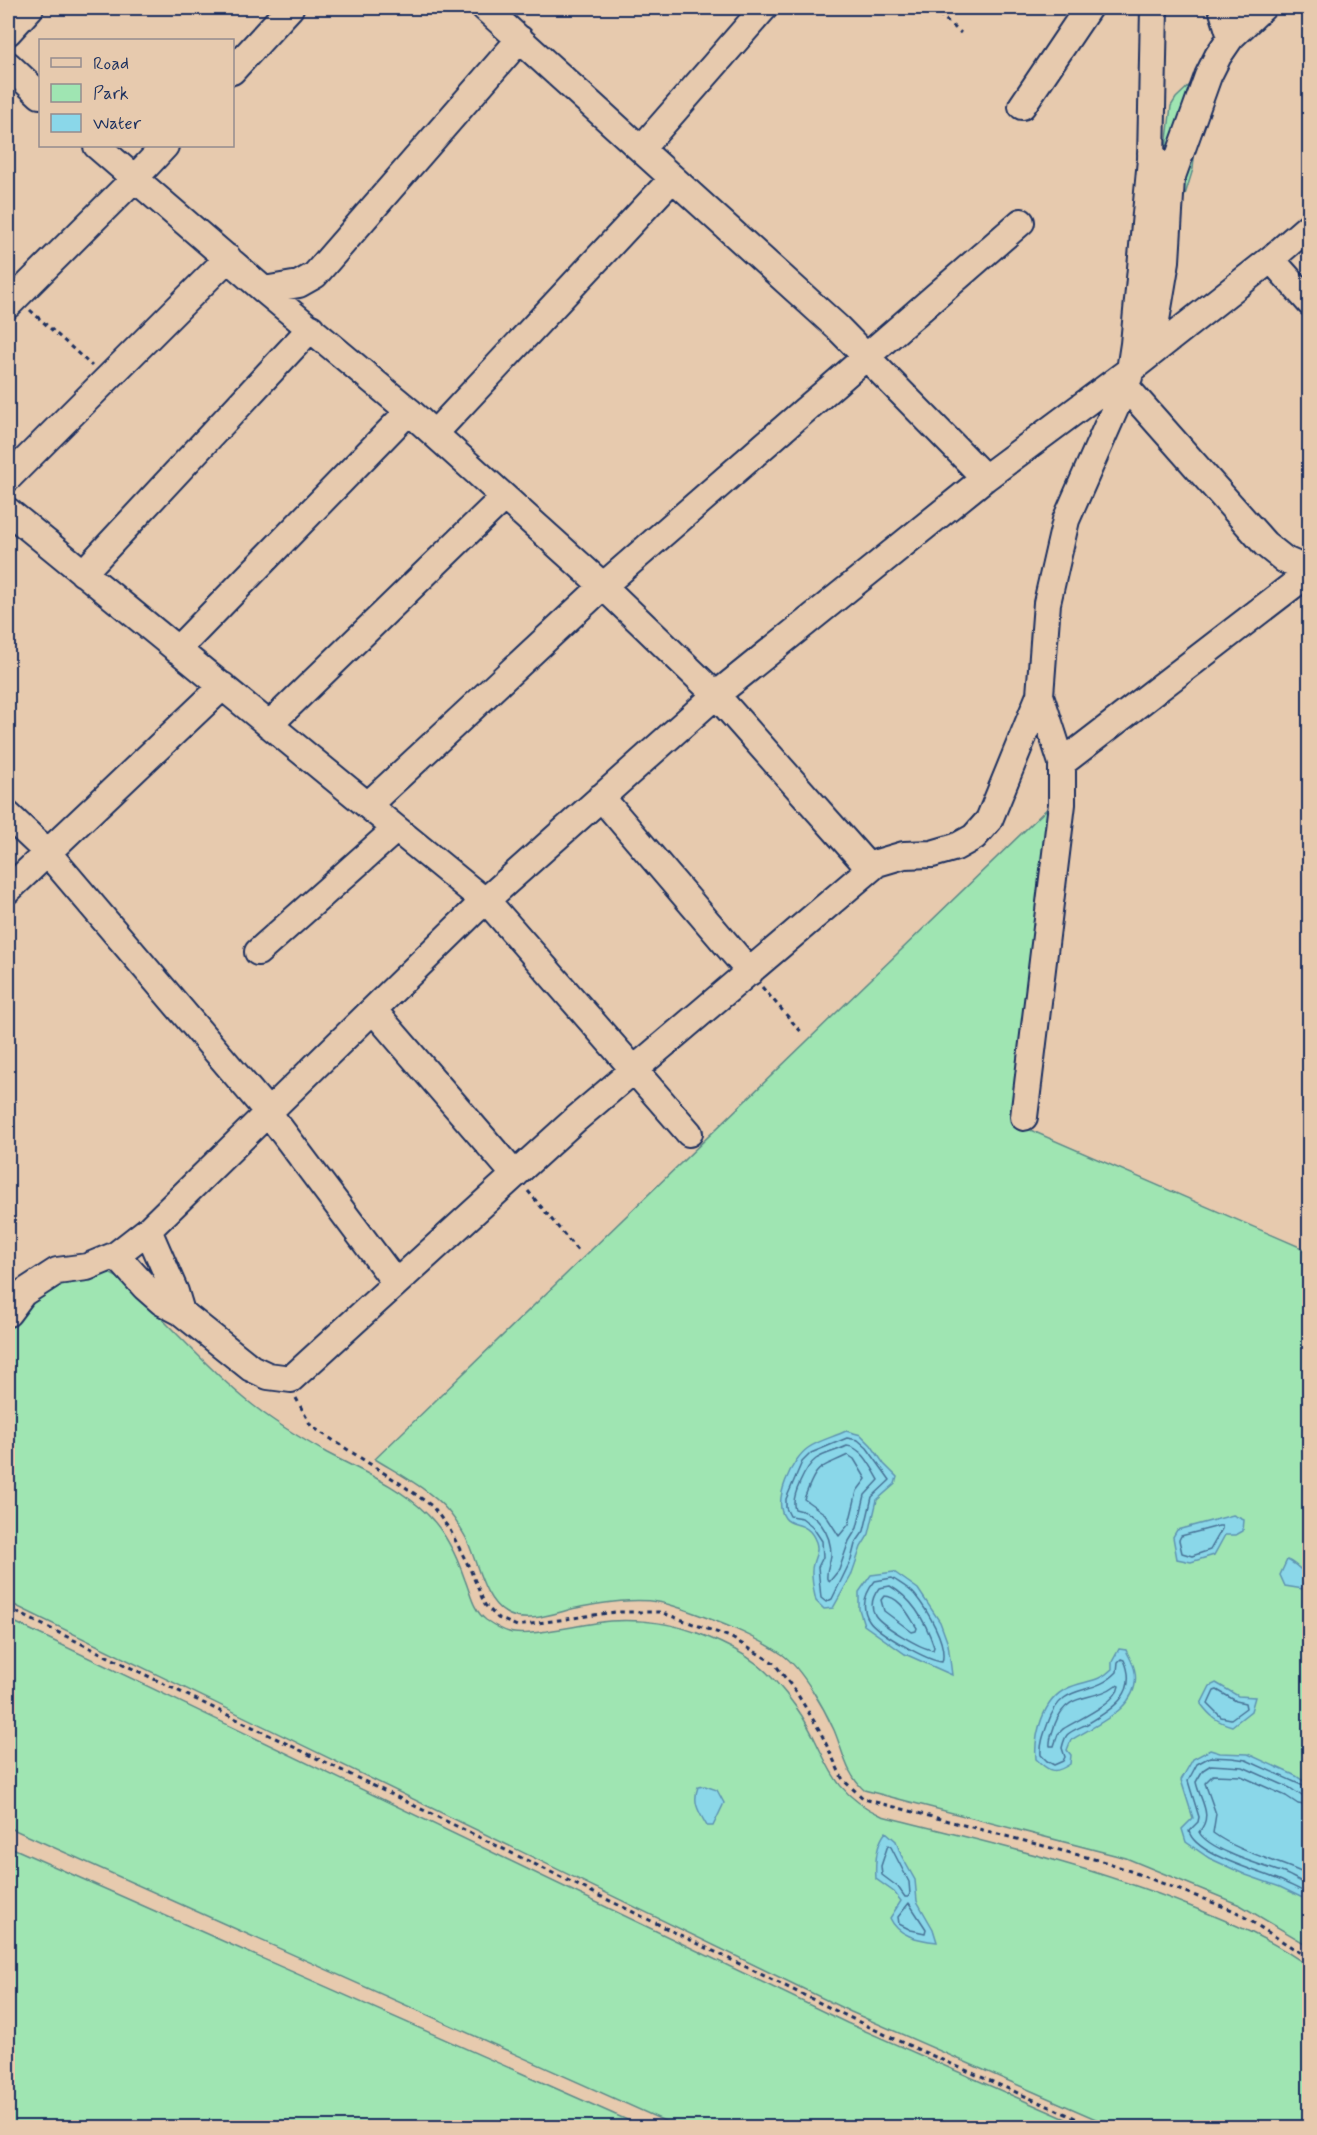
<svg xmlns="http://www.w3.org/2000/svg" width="1317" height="2135" viewBox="0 0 1317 2135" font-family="Mynerve,sans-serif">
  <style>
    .green { fill: #9fe5b2; stroke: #5d8a88; stroke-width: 1.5 }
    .water { fill: #8ad7e9; stroke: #5e94b1; stroke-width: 1.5 }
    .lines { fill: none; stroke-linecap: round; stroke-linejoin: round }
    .shore { stroke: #477296; stroke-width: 1.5 }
    .minor-casing { stroke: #1b2f5e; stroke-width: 30 }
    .path { stroke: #1b2f5e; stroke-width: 3; stroke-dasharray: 4.5 4.5; stroke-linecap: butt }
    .minor { stroke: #e7caae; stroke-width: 26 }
  </style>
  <rect width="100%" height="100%" fill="#e7caae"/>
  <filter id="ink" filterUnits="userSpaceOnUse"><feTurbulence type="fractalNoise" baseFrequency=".0167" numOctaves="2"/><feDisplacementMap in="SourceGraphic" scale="12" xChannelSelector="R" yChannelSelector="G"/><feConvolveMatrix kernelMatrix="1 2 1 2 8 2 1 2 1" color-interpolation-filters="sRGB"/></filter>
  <g filter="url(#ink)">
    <path class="green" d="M1194 81 1201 85 1193 169 1185 195 1173 219 1144 335 1171 106 1176 98Z
      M1051 805 1028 1129 1309 1251V1946L1240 1905 1126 1858 864 1790C846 1774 843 1751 834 1730 824 1708 802 1669 783 1655 753 1634 714 1620 680 1608 673 1606 665 1603 658 1602 633 1598 605 1603 581 1607 559 1611 527 1626 506 1613 483 1600 477 1560 466 1538 461 1529 455 1519 448 1511 429 1489 399 1474 375 1459Z
      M103 1271C135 1282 145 1302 168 1325 196 1353 223 1382 254 1406 277 1424 302 1439 327 1453 361 1471 399 1486 427 1514 445 1531 457 1557 465 1580 471 1595 473 1610 486 1620 492 1624 502 1630 509 1632 527 1638 587 1623 610 1621 644 1619 673 1623 705 1636 748 1653 769 1669 796 1707 829 1753 823 1789 882 1816 987 1842 1092 1866 1192 1907 1233 1923 1274 1941 1309 1967V2127H1114L851 2012 8 1602V1325L28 1302 65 1277Z
      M8 1619 847 2023 1084 2127H678L8 1827Z
      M8 1846 643 2127H8Z"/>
    <path class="water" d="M846 1431 861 1435 871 1445 884 1464 897 1477 895 1484 877 1500 869 1534 861 1547 851 1576 833 1608 824 1609 816 1601C814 1593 810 1572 813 1564 815 1556 819 1551 816 1542 808 1520 792 1528 785 1518 772 1501 792 1459 808 1448 819 1440 834 1437 846 1431Z
      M1233 1515 1244 1520 1243 1531 1236 1535H1225L1214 1555 1191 1562 1177 1559 1173 1537 1177 1530Z
      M1287 1560C1296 1563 1300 1571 1309 1575V1587L1303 1589 1285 1586 1280 1575Z
      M894 1572 918 1589 940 1622 948 1644 952 1675 905 1654 864 1625 859 1609V1592L871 1575Z
      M1119 1649 1126 1650C1129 1657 1134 1664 1135 1672 1141 1708 1095 1725 1071 1740L1067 1750 1071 1755 1070 1764C1054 1775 1048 1771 1036 1759 1034 1735 1043 1700 1066 1689 1083 1680 1097 1684 1112 1669V1662Z
      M1216 1683 1238 1696 1255 1697 1251 1711 1232 1726C1217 1722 1210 1716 1201 1704L1210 1686Z
      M1210 1750 1220 1753 1248 1754 1296 1776 1309 1785V1803L1307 1807 1310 1827 1309 1901 1280 1887 1246 1875 1209 1858 1186 1842 1182 1829 1193 1818 1181 1780 1193 1759Z
      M705 1786 717 1790 724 1803 713 1826H707C699 1812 692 1803 698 1787Z
      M886 1832 896 1841 901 1855 915 1880 917 1901 933 1929 937 1942C918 1940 898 1936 890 1918L901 1901 894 1892 876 1879C875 1864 876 1844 886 1832Z"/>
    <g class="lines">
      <path class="shore" d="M847 1438 858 1440 867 1448 890 1480 872 1497 864 1531 855 1544 851 1560 832 1599 826 1602 821 1598 818 1567 823 1557 822 1541 812 1526 802 1518 790 1516 786 1508V1499L802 1462 811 1453Z
        M847 1446C862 1447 872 1468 879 1480L865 1495 857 1528 849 1541 839 1570 830 1581 827 1579C826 1567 830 1565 831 1555 831 1533 818 1513 795 1509 790 1498 806 1466 816 1459 825 1453 837 1451 847 1446Z
        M848 1455 854 1459 866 1479 857 1491 849 1524 839 1536 825 1514 804 1499C817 1464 817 1470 848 1455Z
        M1219 1526H1222V1529L1210 1550 1192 1556 1182 1553 1179 1540 1181 1536Z
        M892 1578C899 1583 909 1588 915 1595 927 1610 948 1644 942 1662 928 1661 876 1632 869 1620 860 1606 866 1592 875 1581Z
        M890 1586C913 1599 926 1622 934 1647L933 1650C921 1649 881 1625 875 1615 869 1605 873 1596 879 1588Z
        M884 1596C900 1596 909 1616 917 1628L916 1631 912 1632 884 1611 881 1600Z
        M1121 1659 1124 1660C1139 1693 1113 1709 1087 1724 1081 1727 1072 1730 1067 1735 1064 1739 1063 1744 1062 1748L1065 1757 1063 1761 1054 1765 1047 1761 1041 1755C1040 1744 1044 1734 1048 1723 1063 1679 1091 1699 1117 1672L1118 1662Z
        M1116 1685 1119 1686C1117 1703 1077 1720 1063 1729L1058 1734 1054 1746H1050C1049 1739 1053 1731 1055 1724 1068 1689 1093 1703 1116 1685Z
        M1217 1690 1236 1701 1245 1703 1246 1708 1231 1719 1221 1717 1208 1704 1214 1691Z
        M1310 1789 1246 1760 1232 1758 1210 1757 1197 1764 1188 1781 1199 1817 1198 1822 1189 1831C1194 1855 1263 1872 1284 1882 1292 1886 1301 1890 1310 1895
        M1310 1797 1302 1796 1290 1788 1243 1767 1211 1765 1203 1770 1196 1782C1200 1801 1214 1815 1199 1832 1208 1850 1264 1866 1284 1873 1293 1877 1301 1882 1310 1886
        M1310 1806 1298 1804 1286 1796 1241 1776 1213 1775 1205 1783 1216 1814 1213 1833C1242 1854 1278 1860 1310 1876
        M888 1845 891 1847 909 1882 910 1894 908 1897H905L898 1887 882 1875 881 1866Z
        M909 1903 926 1929 925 1933 911 1930 899 1924 898 1917Z"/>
      <defs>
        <path id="minor" d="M485 8 838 328 985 478
          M1222 8 1231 37
          M8 32 30 8
          M8 65 40 95
          M232 71 290 8
          M1022 106 1088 8
          M97 146 264 290 409 411 603 586 716 695 870 869
          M641 149 764 8
          M1171 179 1208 76 1218 56 1231 37 1262 8
          M1271 259 1310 303
          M264 290 299 284 315 275 520 39
          M8 305 135 178 165 146
          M1134 344 1153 325 1156 320 1166 261 1171 179 1151 153
          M1126 387 1265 544 1285 560 1310 571
          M435 433 672 179
          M8 478 228 258
          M8 511 493 908 689 1133
          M83 573 311 328
          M177 650 409 411
          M269 725 503 498
          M1062 763 1310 572
          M601 797 750 972
          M368 805 603 586 1021 222
          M8 815 46 851 267 1111 396 1283
          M8 890 223 686
          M258 952 396 829
          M374 1011 515 1175
          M1024 1117 1062 804V763L1040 695 1047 603 1066 520 1129 377 1134 344 1151 159 1154 8
          M148 1230 175 1292 181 1312
          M116 1255 145 1287 162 1302 181 1312 251 1368 268 1376 291 1379 576 1119 877 863 904 855 932 854 956 847 974 837 989 820 1040 695
          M8 1313 23 1293 57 1271 87 1267 116 1255 148 1230 474 911 716 695 985 478 1130 370 1271 259 1310 225"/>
      </defs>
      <use href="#minor" class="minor-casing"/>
      <path class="path" d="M932 8 961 33
        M30 310 92 366
        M762 987 803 1034
        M528 1191 577 1250
        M296 1398 311 1426 401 1484 432 1506 450 1530 470 1569 485 1605 498 1618 517 1626 615 1612H660L730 1637 774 1663 796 1692 820 1731 843 1780 864 1799 1109 1863 1235 1911 1310 1959
        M8 1608 892 2038 1098 2128"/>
      <use href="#minor" class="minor"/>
    </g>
  </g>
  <rect width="1317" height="2135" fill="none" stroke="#e7caae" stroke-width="30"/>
  <rect x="15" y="15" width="1287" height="2105" fill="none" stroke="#1b2f5e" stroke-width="2" filter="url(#ink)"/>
  <rect x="39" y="39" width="195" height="108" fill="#e7caae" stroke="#958c8e" stroke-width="1.5"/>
  <rect x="51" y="58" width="30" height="9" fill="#e7caae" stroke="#958c8e" stroke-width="1.5"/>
  <text x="93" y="69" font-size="18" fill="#1b2f5e">Road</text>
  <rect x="51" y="84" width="30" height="18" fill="#9fe5b2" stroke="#958c8e" stroke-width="1.5"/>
  <text x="93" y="99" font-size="18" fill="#1b2f5e">Park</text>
  <rect x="51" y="114" width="30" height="18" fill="#8ad7e9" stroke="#958c8e" stroke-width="1.5"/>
  <text x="93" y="129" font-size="18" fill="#1b2f5e">Water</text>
</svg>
